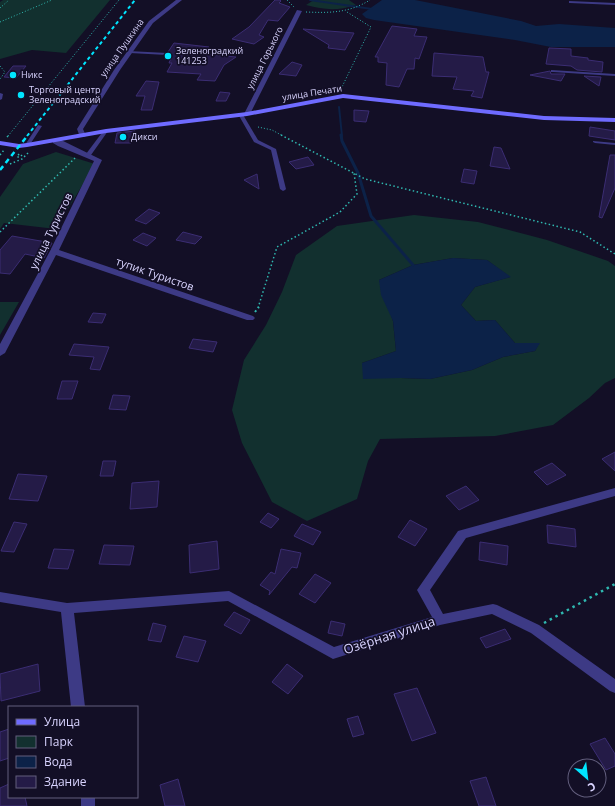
<svg xmlns="http://www.w3.org/2000/svg" width="615" height="806" viewBox="0 0 615 806" font-family="'Open Sans',sans-serif">
  <style>
    .green { fill: #12302f; fill-rule: evenodd }
    .water { fill: #0c2248 }
    .lines { fill: none; stroke-linecap: round; stroke-linejoin: round }
    .stream-far1 { stroke: #0c2248; stroke-width: 2 }
    .stream { stroke: #0c2248; stroke-width: 3 }
    .building { fill: #241b47; stroke: #3b2d73 }
    .path-far3 { stroke: #2fb8b0; stroke-width: 1; stroke-dasharray: 1 2; stroke-linecap: butt }
    .path-far2 { stroke: #2fb8b0; stroke-width: 1.5; stroke-dasharray: 1.5 2.5; stroke-linecap: butt }
    .path-far1 { stroke: #2fb8b0; stroke-width: 2; stroke-dasharray: 2 3; stroke-linecap: butt }
    .path { stroke: #2fb8b0; stroke-width: 2.5; stroke-dasharray: 2.5 4; stroke-linecap: butt }
    .lane { fill: #3d3a85; fill-rule: evenodd }
    .street { fill: #3d3a85; fill-rule: evenodd }
    .secondary { fill: #6f6bff; fill-rule: evenodd }
    .rail-far1 { stroke: #00e5ff; stroke-width: 2; stroke-dasharray: 3.5 3; stroke-linecap: butt }
    .rail { stroke: #00e5ff; stroke-width: 2.5; stroke-dasharray: 5 4; stroke-linecap: butt }
    .poi-dot { fill: #00e5ff; stroke: #130f26; stroke-width: 1.5 }
    .labels { text-anchor: middle; stroke-width: 3.5; stroke-linejoin: round; paint-order: stroke }
    .far-street-label { font-size: 9px; fill: #d9d4ff; stroke: #130f26 }
    .far-poi-label { font-size: 9px; fill: #d9d4ff; stroke: #130f26; text-anchor: start }
    .street-label { font-size: 11px; fill: #d9d4ff; stroke: #130f26 }
    .near-street-label { font-size: 13px; fill: #d9d4ff; stroke: #130f26 }
  </style>
  <rect width="100%" height="100%" fill="#130f26"/>
  <path class="green" d="M3 0H110L66 53 32 50 0 59V2Z
    M314 0H349L356 5C337 11 325 10 306 5Z
    M56 152 95 164 56 229 4 223 0 229V197L23 164Z
    M414 215 478 222 547 240 608 261 615 266V378L605 383 589 398 553 425 495 436 380 439 368 461 357 499 307 521 272 502 242 443 232 410 244 360 266 325 282 292 296 255 337 226ZM453 258 487 260 510 277 475 287 461 305 476 321 495 320 515 343H539L535 351 503 357 472 370 430 379 401 378 362 363 396 351 393 321 379 280 413 265Z
    M0 302H19L0 335Z"/>
  <path class="water" d="M382 0H415L521 21 536 26 559 24 615 28V47H551L515 40 374 20 366 18 362 14Z
    M453 258 487 260 511 277 475 287 461 305 476 321 495 320 515 343H540L535 351 503 357 472 370 430 379 401 378 363 379 362 363 396 351 393 321 381 295 379 280 413 265Z"/>
  <g class="lines">
    <path class="stream-far1" d="M310 0 372 9
      M339 107 342 136"/>
    <path class="stream" d="M341 135 342 141 358 173 371 216 413 265"/>
  </g>
  <path class="building" d="M275 0H280L281 1 279 3 290 7 278 21 268 20 259 35 264 37 254 44 232 39 249 27Z
    M392 26 417 29 414 36 427 37 419 59 415 58 414 69H407L399 87 386 85 387 63 378 62V57H375Z
    M303 29 354 33 345 50 328 48 329 45Z
    M174 43 209 47 205 54 236 57 224 65 215 81 197 80 201 74 167 72 172 63H169L171 58H165L170 55 168 52Z
    M549 48 571 49V56L588 58V60L603 62 602 72 577 70 571 66 546 64Z
    M434 53 483 57 486 72H489L482 98 471 96 474 91 453 89 457 77 432 76Z
    M292 62 302 65 296 76 279 74Z
    M13 66H26L16 78 4 77Z
    M550 71 551 74H565L561 81 530 75Z
    M584 76 601 77 599 86Z
    M146 81 159 82 152 110H141L145 96H136Z
    M220 92 230 93 226 101H216Z
    M354 110 369 111 366 122 354 121Z
    M590 127 615 131V140L589 136Z
    M135 131 131 143H115L117 133Z
    M494 147 501 148 510 169 490 166Z
    M610 155H615V188L602 218 599 217Z
    M308 157 314 165 296 169 289 162Z
    M464 169 477 171 474 184 461 182Z
    M257 174 259 189 244 180Z
    M149 209 160 213 146 224 135 220Z
    M183 232 202 237 195 244 176 240Z
    M143 233 156 238 147 246 133 240Z
    M12 236 52 243 44 258 25 254 10 274 0 273V250Z
    M93 313 106 314 102 323 88 322Z
    M193 339 217 342 213 352 189 348Z
    M74 344 109 347 100 370 90 369 94 357 69 355Z
    M62 381H78L72 399H57Z
    M113 395 130 396 126 410 109 409Z
    M615 452V471L602 459Z
    M103 461H116L113 476H100Z
    M552 463 566 475 547 485 534 472Z
    M18 474 47 476 38 501 9 499Z
    M159 481 157 507 130 509 132 483Z
    M466 486 479 500 459 510 446 496Z
    M268 513 279 519 271 528 260 522Z
    M410 520 427 529 415 546 398 537Z
    M14 522 27 524 14 552 1 551Z
    M302 524 321 532 313 545 294 536Z
    M547 525 575 529 576 547 548 543Z
    M217 541 219 569 190 573 189 545Z
    M480 542 508 546 507 565 479 560Z
    M104 545 134 546 130 565 99 564Z
    M54 549 74 550 68 569 48 568Z
    M281 549 301 553 297 568 292 567 269 595 270 591 260 585 271 572 275 574Z
    M315 574 331 583 315 603 299 594Z
    M234 612 250 620 241 634 224 625Z
    M331 621 345 624 342 636 328 633Z
    M153 623 166 626 161 642 148 640Z
    M505 629 511 639 486 648 480 638Z
    M184 636 206 641 198 662 176 657Z
    M38 664 40 691 1 701 0 674Z
    M287 664 303 676 288 694 272 682Z
    M417 688 436 733 412 741 394 694Z
    M358 716 364 734 353 737 347 719Z
    M9 729V758L0 761V732Z
    M605 738 615 754V766L606 770 590 744Z
    M486 777 496 806H479L470 781Z
    M178 779 185 806H165L160 785Z
    M9 784V797H25L27 806H0V788Z"/>
  <g class="lines">
    <path class="path-far3" d="M287 0 294 7
      M0 8 9 0
      M306 12C330 13 349 13 370 0
      M0 22 52 0
      M0 66 5 72 0 79
      M341 89 371 27 347 12
      M258 127 272 130 283 136
      M8 136 119 0"/>
    <path class="path-far2" d="M281 135 365 179 580 232 615 254
      M7 137 9 135
      M19 154 17 157H20L23 154
      M0 155 4 150
      M10 164 22 159 28 153
      M0 232 75 158
      M258 308 277 247 340 212 357 194 354 173"/>
    <path class="path-far1" d="M255 312 259 307"/>
    <path class="path" d="M544 623 615 584"/>
    <path class="lane" d="M569 1 615 3V5L570 3H569Z
      M128 51 167 53 169 54 167 55 130 53H128Z
      M551 70 615 74V76L553 72H551Z
      M0 93 3 94 2 99 0 100Z
      M238 113H242L258 140 276 149 286 189 285 190 283 191 280 189 271 150 254 142 238 114Z
      M38 125 42 126 29 146H25V145Z
      M104 130 108 131 91 155H87L86 154Z
      M593 141 615 143V145L595 143 593 142Z"/>
    <path class="street" d="M176 0H182L153 23 120 70 83 129 86 136 84 137H80L77 129 114 70 149 21Z
      M297 10 302 11 250 114 245 115 244 114Z
      M53 139H59L102 160 59 250 253 316 255 318 253 320H247L56 255 5 353 0 356V344L50 251 94 161 58 146 53 143Z
      M615 488V496L466 538 430 590 443 614 493 604 497 605 539 625 615 679V693L610 691 531 633 492 614 440 625 333 659 228 601 74 613 85 707H71L61 612 0 602V592L67 603 229 591 334 647 432 617 417 590 458 531Z
      M81 797H95V806H81Z"/>
    <path class="secondary" d="M343 94 544 116 615 118V122L544 120 343 98 247 116 106 133 27 147 19 148 0 145V141L19 144 27 143 106 129 247 112Z"/>
    <path class="rail-far1" d="M27 136 135 0"/>
    <path class="rail" d="M0 170 28 135"/>
  </g>
  <g class="poi-dot">
    <circle cx="168" cy="56" r="4"/>
    <circle cx="13" cy="75" r="4"/>
    <circle cx="21" cy="95" r="4"/>
    <circle cx="123" cy="137" r="4"/>
  </g>
  <g class="labels">
    <g class="far-street-label">
      <text transform="translate(122 48) rotate(-55)" y="3">улица Пушкина</text>
      <text transform="translate(265 58) rotate(-63)" y="3">улица Горького</text>
      <text transform="translate(312 93) rotate(-9)" y="3">улица Печати</text>
    </g>
    <g class="far-poi-label">
      <text x="176" y="54">Зеленоградкий<tspan x="176" dy="10">141253</tspan></text>
      <text x="21" y="78">Никс</text>
      <text x="29" y="93">Торговый центр<tspan x="29" dy="10">Зеленоградский</tspan></text>
      <text x="131" y="140">Дикси</text>
    </g>
    <g class="street-label">
      <text transform="translate(51 231) rotate(-64)" y="4">улица Туристов</text>
      <text transform="translate(155 274) rotate(19)" y="4">тупик Туристов</text>
    </g>
    <g class="near-street-label">
      <text transform="translate(389 635) rotate(-18)" y="5">Озёрная улица</text>
    </g>
  </g>
  <rect x="8" y="706" width="130" height="92" fill="#130f26" stroke="#625e7d"/>
  <rect x="16" y="719" width="20" height="6" fill="#6f6bff" stroke="#625e7d"/>
  <text x="44" y="726" font-size="12" fill="#d9d4ff">Улица</text>
  <rect x="16" y="736" width="20" height="12" fill="#12302f" stroke="#625e7d"/>
  <text x="44" y="746" font-size="12" fill="#d9d4ff">Парк</text>
  <rect x="16" y="756" width="20" height="12" fill="#0c2248" stroke="#625e7d"/>
  <text x="44" y="766" font-size="12" fill="#d9d4ff">Вода</text>
  <rect x="16" y="776" width="20" height="12" fill="#241b47" stroke="#625e7d"/>
  <text x="44" y="786" font-size="12" fill="#d9d4ff">Здание</text>
  <g transform="translate(587 778) rotate(152)"><circle r="19" fill="#130f26" stroke="#625e7d"/>
  <path d="M0-3L7 15L0 10L-7 15Z" fill="#00e5ff"/>
  <text y="-6" font-size="11" font-weight="bold" text-anchor="middle" fill="#d9d4ff">С</text>
  </g>
</svg>
